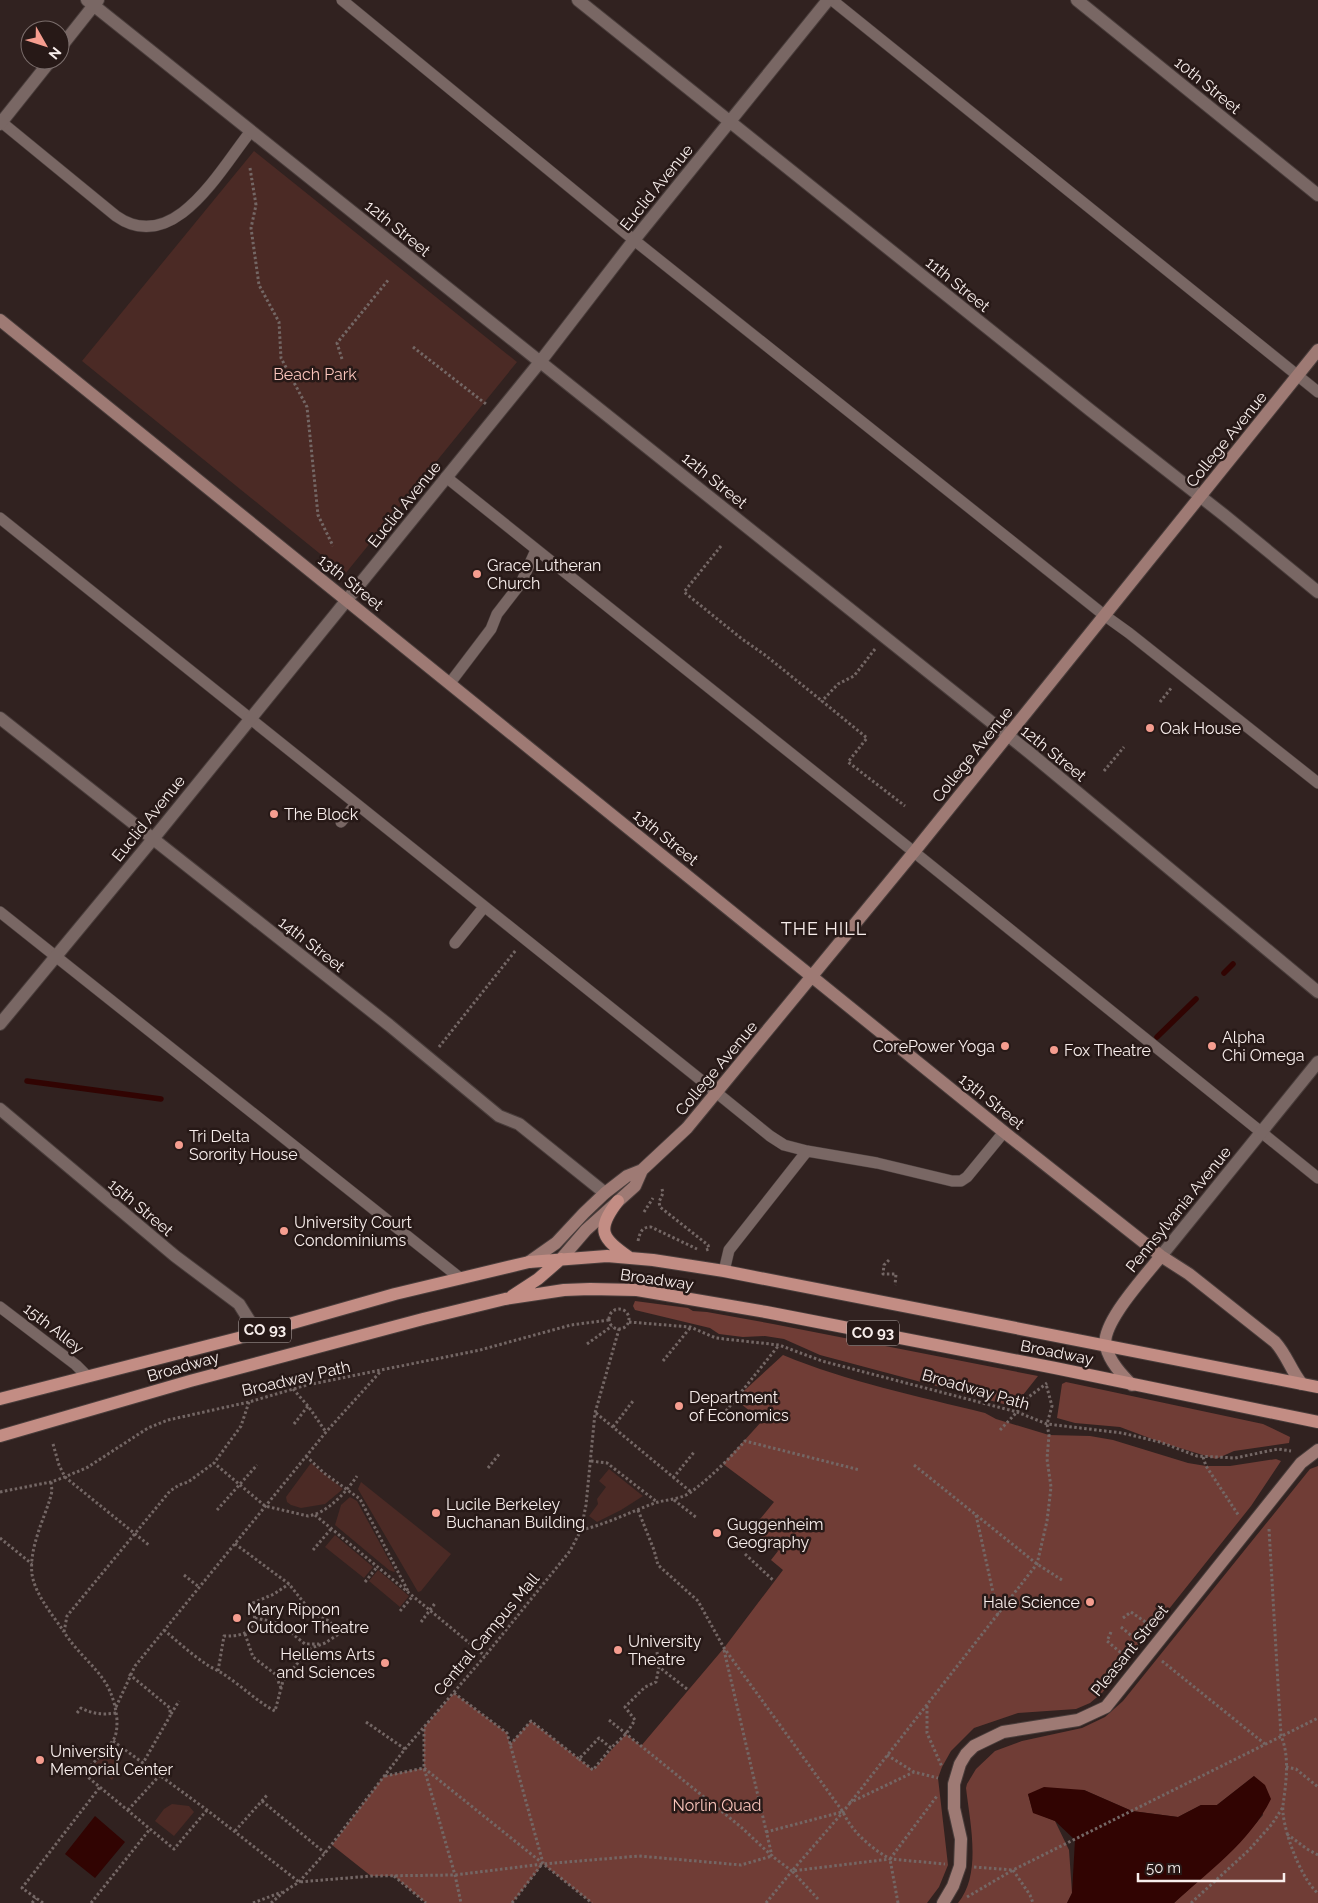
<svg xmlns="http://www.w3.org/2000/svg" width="1318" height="1903" viewBox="0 0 1318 1903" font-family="Raleway,sans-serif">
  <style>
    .green { fill: #4b2a25 }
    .forest { fill: #703d36 }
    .water { fill: #310402 }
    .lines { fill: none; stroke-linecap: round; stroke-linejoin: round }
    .stream { stroke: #310402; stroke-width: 5.5 }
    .lane-casing { stroke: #493d3b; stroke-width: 12 }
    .street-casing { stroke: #493d3b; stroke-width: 14 }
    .secondary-casing { stroke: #493d3b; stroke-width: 14 }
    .primary-casing { stroke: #493d3b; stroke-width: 14 }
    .path { stroke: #746765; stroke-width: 3; stroke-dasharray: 2.5 2.5; stroke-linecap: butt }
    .lane { stroke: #796764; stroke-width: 11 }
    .street { stroke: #796764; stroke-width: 12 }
    .secondary { stroke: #9e7a74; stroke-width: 12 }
    .primary { stroke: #c38d84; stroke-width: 12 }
    .poi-dot { fill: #f59d8f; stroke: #271917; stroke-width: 2 }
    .labels { text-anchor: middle; stroke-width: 5; stroke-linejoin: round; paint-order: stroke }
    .shield { fill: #271917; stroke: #b9aeac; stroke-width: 1 }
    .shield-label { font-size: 15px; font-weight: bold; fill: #f8eeec }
    .street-label { font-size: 16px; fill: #f8eeec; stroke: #271917 }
    .park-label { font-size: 16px; fill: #fac5bc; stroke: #271917 }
    .poi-label { font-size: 16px; fill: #f8eeec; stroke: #271917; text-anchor: start }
    .neighbourhood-label { font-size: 18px; letter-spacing: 1px; fill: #f8eeec; stroke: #271917 }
  </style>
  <rect width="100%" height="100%" fill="#312220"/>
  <path class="green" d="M254 151 517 362 345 574 82 361Z
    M311 1463 343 1489 325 1504 301 1508 291 1505 287 1502 286 1497Z
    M609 1469 643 1496 621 1510 597 1522 589 1516 598 1504 597 1499 606 1487 599 1481Z
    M361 1482 451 1554 421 1591 418 1592 358 1489Z
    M350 1497 357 1501 395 1571 394 1572 389 1570 335 1525 341 1505Z
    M335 1535 373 1567 364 1578 325 1547Z
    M378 1570 409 1596 400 1607 369 1581Z
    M112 1746C124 1758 122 1767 112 1780L94 1765Z
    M172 1804 189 1806 194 1812 174 1836 155 1821 164 1809Z"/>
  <path class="forest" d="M635 1301 688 1308 693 1311 707 1312 773 1324 1038 1376 1015 1405 1011 1406 820 1355 784 1339 765 1336 743 1337 719 1334 710 1328 635 1310 633 1306Z
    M783 1355C848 1382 917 1396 985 1413L996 1419 1049 1435 1090 1436 1113 1440 1188 1463 1206 1466H1230L1276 1459 1281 1461 1251 1506 1102 1693 1090 1703 1076 1709 1018 1713 974 1728 951 1751 942 1767 938 1778 948 1865 939 1887 927 1903H592L543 1864 512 1903H426L394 1876H371L332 1845 384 1776 424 1768V1727L454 1693 507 1733 510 1744 531 1721 593 1770 626 1734 641 1746 724 1648 783 1570 771 1560 778 1551 752 1529 774 1502 723 1464 762 1421 735 1399Z
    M1066 1382 1263 1424 1290 1437 1289 1443 1234 1451 1216 1459 1160 1442 1120 1427 1075 1423 1057 1418 1062 1384Z
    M1318 1466V1903H1174L1239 1843 1263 1815 1254 1776 1217 1805H1201L1178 1817 1132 1811 1084 1790 1028 1794 1033 1812 1055 1821 1069 1850 1072 1893 1067 1903H958C982 1874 970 1823 966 1788L967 1784 976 1769 995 1751 1022 1741 1082 1728 1105 1717 1123 1701 1310 1469Z"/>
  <path class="water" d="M1254 1776 1265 1785 1271 1799C1250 1842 1208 1872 1174 1903H1067L1072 1893 1075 1840 1055 1821 1033 1813 1028 1794 1044 1787 1084 1790 1132 1811 1178 1817 1201 1805H1217Z
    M95 1816 125 1842 95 1878 65 1854Z"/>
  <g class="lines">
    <path class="stream" d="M1224 973 1233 964
      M1157 1037 1196 999
      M27 1081 161 1099"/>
    <defs>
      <path id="lane" d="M342 0 634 240 1104 615 1129 633 1318 783
        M832 0 1318 392
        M0 121 116 216C174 257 221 168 251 131
        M446 477 914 852 1318 1178
        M0 518 717 1093 770 1136 784 1145 807 1151 877 1163 952 1181H961L967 1177 1004 1132
        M450 683 491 629 497 614 521 583 536 550
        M341 822 356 804
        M0 912 460 1278
        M455 943 484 907
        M724 1271 729 1250 807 1151
        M0 1307 76 1365 87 1376"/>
      <path id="street" d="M87 0 1030 753 1318 992
        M578 0 1090 410 1224 515 1318 592
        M1077 0 1318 195
        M60 48 98 0
        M0 124 51 60
        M0 718 389 1025 499 1116 519 1124 605 1193
        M0 1024 153 839 540 362 634 240 828 0
        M0 1109 175 1256 239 1304 249 1320 254 1334
        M1161 1256 1318 1062"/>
      <path id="secondary" d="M0 320 1004 1132 1161 1256 1189 1274 1275 1342C1287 1355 1291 1371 1302 1384
        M561 1259 586 1230 635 1186 642 1170
        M529 1262 556 1243 584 1213 605 1193 627 1176 642 1170 687 1128 914 852 1318 350
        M1132 1385C1121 1374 1110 1362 1106 1347 1099 1325 1147 1274 1161 1256
        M943 1903 953 1886 960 1866 961 1839 954 1808V1784L960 1764 966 1754 974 1746 1003 1732 1078 1720 1106 1707 1301 1463 1318 1450"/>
      <path id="primary" d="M618 1201C595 1231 602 1238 630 1258
        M512 1296 538 1279 561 1259
        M0 1399 254 1334 395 1294 529 1262 607 1256 653 1260 724 1271 1318 1387
        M0 1436 190 1381 423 1319 505 1299 564 1290 590 1289 637 1290 766 1312 1055 1368 1318 1422"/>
    </defs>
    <use href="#lane" class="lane-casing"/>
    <use href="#street" class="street-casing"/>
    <use href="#secondary" class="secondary-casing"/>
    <use href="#primary" class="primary-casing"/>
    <path class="path" d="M250 168 256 205 251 228 259 285 279 322 281 358 307 407 318 515 333 546
      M413 347 486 404
      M342 359 337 343 389 279
      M721 546 684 592 742 639 765 655 822 701
      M875 649 854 676 838 684 822 701 867 738 848 762 905 806
      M1160 702 1172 687
      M1104 771 1124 747
      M439 1047 516 950
      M662 1189 663 1193 659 1202 660 1207 708 1245 709 1249 706 1250
      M644 1212 653 1198
      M638 1241C640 1233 641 1227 651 1227L697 1249
      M889 1260 884 1265 883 1274H896L895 1285
      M609 1319a10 10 0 1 1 20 0a10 10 0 1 1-20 0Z
      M629 1322 690 1327 716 1338 779 1345 822 1361 1017 1412 1047 1424 1122 1433 1160 1442 1197 1456 1235 1458 1278 1449 1291 1451
      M587 1344 612 1326
      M663 1361 690 1328
      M293 1389 308 1406
      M249 1402 241 1426 214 1463 265 1506 308 1516C328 1513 346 1492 357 1476
      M726 1411 779 1345
      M596 1413 691 1492
      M294 1424 308 1406 326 1432
      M613 1427 633 1401
      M1000 1430 1017 1412 1026 1399 1047 1383
      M53 1444 59 1465 65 1477 150 1546
      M306 1456 324 1473 360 1499 409 1593
      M1203 1457 1206 1466 1239 1516
      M591 1461 607 1463 657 1502
      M914 1465 1037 1564 1062 1580
      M488 1468 500 1453
      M673 1478 695 1451
      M51 1482 52 1491 50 1499C43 1521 29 1549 32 1574 35 1595 53 1615 64 1632
      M0 1492 51 1482 65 1477 88 1467 148 1428 168 1420 249 1402 307 1385 480 1350 571 1325 609 1320
      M674 1500 697 1518
      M217 1510 257 1465
      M638 1510 654 1550 658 1565 698 1601 724 1648 843 1812C852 1832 871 1848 890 1859
      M315 1515 485 1656
      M976 1515 998 1615
      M1269 1529 1281 1736C1290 1756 1286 1783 1283 1805 1281 1823 1296 1863 1306 1878 1309 1884 1314 1889 1318 1894
      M581 1530C607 1524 630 1512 655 1503 667 1499 680 1500 691 1492 711 1477 729 1459 745 1441L860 1470
      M0 1538 32 1564
      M313 1550 331 1529
      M745 1554 774 1581
      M184 1575 199 1587
      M365 1582 377 1567
      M400 1611 412 1597
      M255 1618 279 1623 305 1644H319
      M1123 1618 1131 1612 1151 1626
      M421 1622 436 1602
      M1121 1627 1139 1642
      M164 1630C177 1641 191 1654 206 1664 213 1669 222 1672 229 1678 245 1689 258 1702 275 1711L283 1681 309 1649 325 1643 342 1632 327 1620 312 1613 289 1584 234 1543
      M1111 1632 1107 1641 1126 1657
      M245 1634 253 1657 275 1674 281 1688
      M724 1650 772 1856
      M657 1652 659 1667
      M1162 1661 1265 1744
      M218 1671 224 1636C248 1637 259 1628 253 1603L274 1594 289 1584
      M129 1674 170 1708V1716L143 1763
      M454 1693 507 1733 543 1863
      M927 1706V1733L942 1767
      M116 1707 135 1666 326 1432 380 1372
      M77 1713 81 1708C93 1714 102 1715 116 1713
      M171 1714 179 1701
      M609 1720 741 1827 772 1856 792 1871 890 1859 945 1864
      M366 1722 405 1749
      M424 1729V1768L455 1875 461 1903
      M113 1741 207 1810 299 1882 371 1876 455 1875 543 1864 639 1856 741 1865 772 1856
      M510 1745 531 1721 579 1759 599 1738 611 1748 626 1734 635 1720 625 1707 645 1687 656 1682 659 1667 687 1689
      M91 1748 100 1755
      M887 1755 914 1772 938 1778
      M579 1759 593 1770 611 1748
      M1286 1767 1296 1769 1318 1787
      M385 1776 424 1768 592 1903
      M262 1801 325 1853
      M849 1803 914 1772
      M128 1810 160 1775
      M207 1810 174 1849 83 1773C93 1763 104 1753 112 1742 117 1735 117 1728 117 1720 113 1674 86 1666 64 1632L67 1616 170 1491 179 1485 188 1482 214 1463
      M235 1831 268 1794
      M766 1832 842 1812
      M1287 1834 1307 1849 1318 1855
      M974 1867 1013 1870
      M1013 1870 1030 1895 1033 1903
      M394 1876 426 1903
      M967 1897 1013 1870 1318 1718
      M818 1899 792 1871 843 1812 1037 1564 1047 1521 1051 1487 1047 1459 1049 1435 1047 1424 1052 1406 1046 1384
      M32 1903 36 1898
      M43 1903 22 1888 100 1787
      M91 1903 150 1829
      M253 1903 282 1892
      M271 1903 285 1891 299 1882 325 1853 405 1749 485 1656 570 1551 581 1530 586 1505 595 1413 619 1329
      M512 1903 542 1864
      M766 1903 792 1871
      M898 1903 890 1859 937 1796
      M1191 1903 1249 1850 1272 1824 1283 1807"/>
    <use href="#lane" class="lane"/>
    <use href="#street" class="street"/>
    <use href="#secondary" class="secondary"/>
    <use href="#primary" class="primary"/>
  </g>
  <g class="poi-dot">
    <circle cx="477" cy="574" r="5"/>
    <circle cx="1150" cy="728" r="5"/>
    <circle cx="274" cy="814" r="5"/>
    <circle cx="1005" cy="1046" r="5"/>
    <circle cx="1212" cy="1046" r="5"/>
    <circle cx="1054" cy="1050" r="5"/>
    <circle cx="179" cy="1145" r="5"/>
    <circle cx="284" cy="1231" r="5"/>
    <circle cx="679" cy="1406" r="5"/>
    <circle cx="436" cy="1513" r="5"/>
    <circle cx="717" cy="1533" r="5"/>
    <circle cx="1090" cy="1602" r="5"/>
    <circle cx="237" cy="1618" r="5"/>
    <circle cx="618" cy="1650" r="5"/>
    <circle cx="385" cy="1663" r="5"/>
    <circle cx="40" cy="1760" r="5"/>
  </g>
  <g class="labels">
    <g class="shield">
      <rect x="239" y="1317.5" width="52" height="25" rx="4"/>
      <rect x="847" y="1320.5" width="52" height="25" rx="4"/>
    </g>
    <g class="shield-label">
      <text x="265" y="1335">CO 93</text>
      <text x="873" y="1338">CO 93</text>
    </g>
    <g class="street-label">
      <text transform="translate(1208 85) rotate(39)" y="6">10th Street</text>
      <text transform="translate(656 187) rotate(-51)" y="6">Euclid Avenue</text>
      <text transform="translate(398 228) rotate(39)" y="6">12th Street</text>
      <text transform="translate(958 284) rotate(39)" y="6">11th Street</text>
      <text transform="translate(1226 439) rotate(-51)" y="6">College Avenue</text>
      <text transform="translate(715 480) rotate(39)" y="6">12th Street</text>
      <text transform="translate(404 504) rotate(-51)" y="6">Euclid Avenue</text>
      <text transform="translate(351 582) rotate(39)" y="6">13th Street</text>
      <text transform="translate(1054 753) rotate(39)" y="6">12th Street</text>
      <text transform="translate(972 754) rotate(-51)" y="6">College Avenue</text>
      <text transform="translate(148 818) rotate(-51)" y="6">Euclid Avenue</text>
      <text transform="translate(666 837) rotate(39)" y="6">13th Street</text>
      <text transform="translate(312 944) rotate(38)" y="6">14th Street</text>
      <text transform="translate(716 1068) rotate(-50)" y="6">College Avenue</text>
      <text transform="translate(992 1101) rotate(39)" y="6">13th Street</text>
      <text transform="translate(141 1207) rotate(40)" y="6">15th Street</text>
      <text transform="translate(1178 1209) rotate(-51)" y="6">Pennsylvania Avenue</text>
      <text transform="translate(657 1279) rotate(8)" y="6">Broadway</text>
      <text transform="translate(54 1328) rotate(38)" y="6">15th Alley</text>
      <text transform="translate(1057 1352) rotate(11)" y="6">Broadway</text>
      <text transform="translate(183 1366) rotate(-16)" y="6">Broadway</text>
      <text transform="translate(296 1378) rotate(-13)" y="6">Broadway Path</text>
      <text transform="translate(976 1389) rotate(16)" y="6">Broadway Path</text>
      <text transform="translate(486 1634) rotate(-50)" y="6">Central Campus Mall</text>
      <text transform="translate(1129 1650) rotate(-51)" y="6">Pleasant Street</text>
    </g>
    <g class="park-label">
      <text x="315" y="380">Beach Park</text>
      <text x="717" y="1811">Norlin Quad</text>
    </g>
    <g class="poi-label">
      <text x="487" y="571">Grace Lutheran<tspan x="487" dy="18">Church</tspan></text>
      <text x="1160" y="734">Oak House</text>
      <text x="284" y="820">The Block</text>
      <text x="1222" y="1043">Alpha<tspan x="1222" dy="18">Chi Omega</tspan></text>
      <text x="995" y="1052" text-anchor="end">CorePower Yoga</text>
      <text x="1064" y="1056">Fox Theatre</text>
      <text x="189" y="1142">Tri Delta<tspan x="189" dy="18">Sorority House</tspan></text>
      <text x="294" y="1228">University Court<tspan x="294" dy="18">Condominiums</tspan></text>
      <text x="689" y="1403">Department<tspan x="689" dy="18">of Economics</tspan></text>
      <text x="446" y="1510">Lucile Berkeley<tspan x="446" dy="18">Buchanan Building</tspan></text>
      <text x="727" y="1530">Guggenheim<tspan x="727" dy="18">Geography</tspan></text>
      <text x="1080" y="1608" text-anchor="end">Hale Science</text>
      <text x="247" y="1615">Mary Rippon<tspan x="247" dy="18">Outdoor Theatre</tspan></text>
      <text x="628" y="1647">University<tspan x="628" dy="18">Theatre</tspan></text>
      <text x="375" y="1660" text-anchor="end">Hellems Arts<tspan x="375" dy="18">and Sciences</tspan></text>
      <text x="50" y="1757">University<tspan x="50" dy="18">Memorial Center</tspan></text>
    </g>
    <g class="neighbourhood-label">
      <text x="824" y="935">THE HILL</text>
    </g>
  </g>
  <g transform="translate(45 45) rotate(129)"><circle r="24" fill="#271917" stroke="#7b6e6c"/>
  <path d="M0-4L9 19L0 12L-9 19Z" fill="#f59d8f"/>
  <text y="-8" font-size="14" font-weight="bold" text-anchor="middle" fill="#f8eeec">N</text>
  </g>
  <path d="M1138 1873v8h146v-8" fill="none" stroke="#f8eeec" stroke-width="2.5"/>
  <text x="1146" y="1873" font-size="15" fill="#f8eeec" stroke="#271917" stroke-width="4" paint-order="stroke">50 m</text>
</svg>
